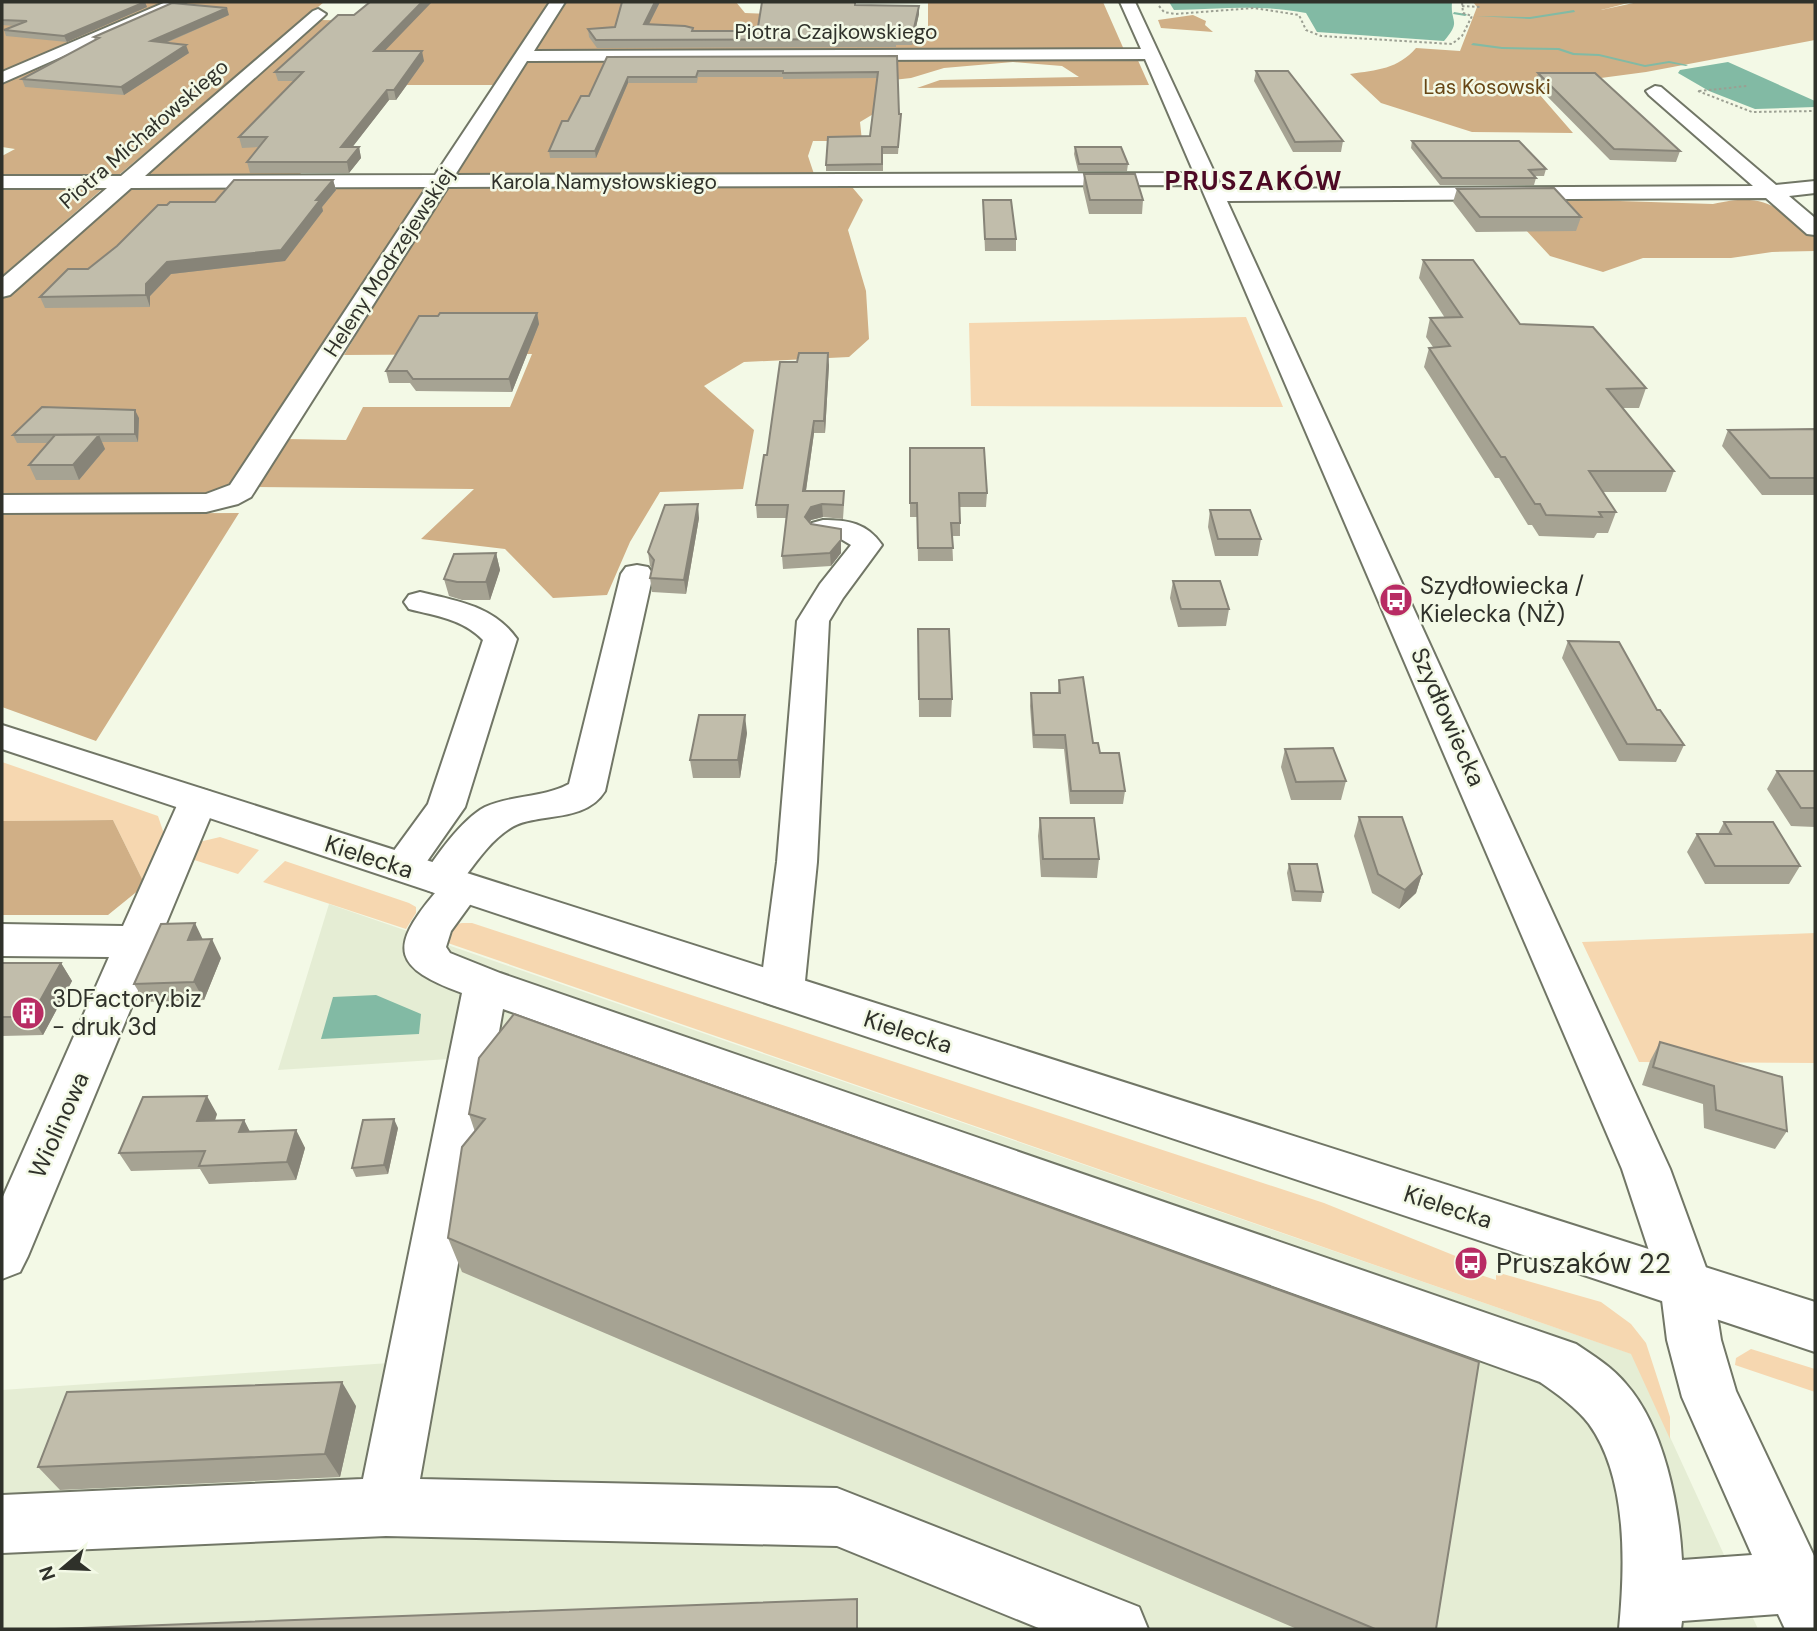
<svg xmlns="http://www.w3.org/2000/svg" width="1817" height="1631" viewBox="0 0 1817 1631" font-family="'DM Sans',sans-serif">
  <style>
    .built { fill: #e5edd4 }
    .green { fill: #f6d7b0 }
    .forest { fill: #d0af86 }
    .water { fill: #82baa4 }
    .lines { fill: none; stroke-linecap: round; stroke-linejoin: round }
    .stream { fill: #82baa4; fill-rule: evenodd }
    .minor-casing { stroke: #717666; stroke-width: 4 }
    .major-casing { stroke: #717666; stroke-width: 4 }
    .path { stroke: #9b9f92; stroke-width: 2; stroke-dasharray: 2.5 2.5; stroke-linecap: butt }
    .minor { fill: #fff; fill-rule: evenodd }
    .major { fill: #fff; fill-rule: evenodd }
    .wall { fill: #a6a393 }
    .shaded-wall { fill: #878478 }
    .building { fill: #c1bdab; stroke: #878478; stroke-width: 2 }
    .labels { text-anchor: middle; stroke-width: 5; stroke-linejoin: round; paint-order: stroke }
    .far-street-label { font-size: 21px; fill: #2f312a; stroke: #f3f9e6 }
    .far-park-label { font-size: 21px; fill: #674615; stroke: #f3f9e6 }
    .poi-label { font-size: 24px; fill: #2f312a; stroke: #f3f9e6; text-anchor: start }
    .street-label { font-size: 24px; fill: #2f312a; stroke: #f3f9e6 }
    .far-district-label { font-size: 26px; font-weight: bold; letter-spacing: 2px; fill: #4d0a25; stroke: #f3f9e6 }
    .near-poi-label { font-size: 28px; fill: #2f312a; stroke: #f3f9e6; text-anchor: start }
  </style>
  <rect width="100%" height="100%" fill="#f3f9e6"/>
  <path class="built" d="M329 904 1632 1354 1758 1629H2V1390L389 1363 449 1059 278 1070Z"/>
  <path class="green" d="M1246 317 1283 407 971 406 969 323Z
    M2 762 158 816 166 840 145 885 113 820 2 821Z
    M220 837 259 850 238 874 188 858 199 842Z
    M285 861 409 903 416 907V913L406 929 263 882Z
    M462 923H472L1324 1203 1458 1257 1456 1267 1496 1280V1272L1601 1302 1631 1324 1646 1343 1670 1417V1439L1631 1354 442 941 448 926Z
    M1815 933V1063L1639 1062 1582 942Z
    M1751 1349 1815 1369V1392L1735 1365 1736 1358Z"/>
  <path class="forest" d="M2 2H170L2 75Z
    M183 2H324L114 179H2V156L15 149 2 147V82Z
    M408 2H549L494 85H374L296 179H137L319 20 391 21Z
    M562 2H736L745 13 775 14 811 29 928 30V2H1103L1125 52 528 54Z
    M1473 2H1632L1601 10 1638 2H1815V40L1646 72 1533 87 1573 133 1472 132 1381 103 1350 74C1377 70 1398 69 1416 48L1460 51 1477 7Z
    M1193 15 1206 21 1205 25 1213 32 1161 28 1158 20Z
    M1136 56 1149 85 917 88 940 80 1079 77 1062 66 1013 62 944 68 911 78 884 81 875 113 860 122 862 141H813L808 156 815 177 450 180 526 58Z
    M818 182 852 187 863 200 848 230 866 291 869 339 849 357 744 362 704 386 754 430 743 489 660 492 630 542 607 595 553 598 505 549 421 539 474 489 256 487 286 439 346 440 363 407H510L532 354 344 355 446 185Z
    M108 184 2 276V185Z
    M130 185H428L235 481 203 496 2 499V299Z
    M1526 198 1713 204C1765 192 1776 206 1815 237V251L1772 252 1731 258H1643L1603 272 1550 256 1509 212Z
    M239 513 96 741 2 707V514Z
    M113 820 145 885 108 915H2V821Z"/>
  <path class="water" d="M1169 2H1452C1450 23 1462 20 1444 41L1317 32 1306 13C1262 4 1219 9 1174 10Z
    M1728 62 1815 101V107L1755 109 1709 91 1678 73 1680 70Z
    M376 995 421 1014 419 1034 321 1039 333 997Z"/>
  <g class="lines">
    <path class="stream" d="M1574 10 1575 12 1530 19 1476 16 1530 17Z
      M1454 12 1466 14 1467 15 1465 16 1453 14Z
      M1473 43 1502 47 1559 48 1574 53 1599 54 1645 65 1669 61 1688 65 1686 66 1669 63 1645 67 1599 56 1573 55 1558 50 1502 49 1471 45Z"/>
    <defs>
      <path id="minor" d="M166 2H186L2 83V72Z
        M550 2H565L534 51 1141 49 1120 2H1135L1222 189 1753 186 1649 95 1646 91 1655 86 1661 87 1776 185 1815 181V193L1789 196 1815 218V235L1807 234 1766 198 1227 201 1670 1169 1712 1284 1721 1340 1736 1391 1815 1558V1629H1785L1778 1614 1682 1621 1681 1629H1619C1625 1566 1628 1478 1589 1424 1576 1407 1557 1394 1540 1382L503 1009 420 1479 837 1488 1139 1607 1148 1629H1041L837 1546 386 1536 2 1553V1495L363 1479 462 993C395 968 387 950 435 893L427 890 421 880C434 858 462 819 485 807 511 795 543 798 569 784L621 574 626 567 637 565 648 567 653 574 605 791C584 825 535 811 509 829 492 840 479 858 467 874L477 877 483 887 451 931 446 947 450 953 500 973 1576 1344C1594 1356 1612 1367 1626 1384 1664 1427 1679 1505 1682 1560L1752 1555 1682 1397 1667 1340 1660 1284 1622 1169 1200 185 448 187 251 497 238 504 206 512 2 513V495L206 494 230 485 427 187 131 188 10 295 2 297V278L107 188H2V176H121L313 11 318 9 326 14 323 17 145 176 435 175ZM1145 59 1194 173 455 175 527 61Z
        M823 520C848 520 867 523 882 545L843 598 829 621 817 862 804 991 797 1003 782 1008 767 1003 760 991 777 862 797 621 820 584 851 545 841 539 812 535 808 529 812 523Z
        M420 592C457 601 494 606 517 639L465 807 416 877 402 881 388 877 382 867 428 804 483 640C463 619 436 616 409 609L404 602 409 595Z
        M198 788 211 792 217 801 28 1256 20 1272 2 1279V1199L109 957 2 956V924L123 926 179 801 185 792Z"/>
      <path id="major" d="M2 725 1815 1302V1352L2 749Z"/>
    </defs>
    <use href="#minor" class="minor-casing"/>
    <use href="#major" class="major-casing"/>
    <path class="path" d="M1159 6 1164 12 1175 14 1254 8 1299 15 1306 30 1321 36 1452 44 1462 36 1472 16 1463 13 1462 2
      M1462 6 1480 7
      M1698 91 1752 112 1815 111
      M1699 91 1747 86"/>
    <use href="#minor" class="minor"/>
    <use href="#major" class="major"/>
  </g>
  <path class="wall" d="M2 2H145L147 7 67 42 6 36 4 30 15 26 2 25Z
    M660 2 649 24 693 28V31H748L758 27 762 2H856V5L919 6V14L912 45H896V47L597 48 589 37 588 29 615 27Z
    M229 15 166 43 189 53 124 95 25 87 22 79 95 40 94 37Z
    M385 51 424 61 396 100H389L352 147H359L361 158 349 173H250L247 162 258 147 242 148 239 137 294 81H278L275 72Z
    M897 56 899 114H901L898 154H883V171H826V165L870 136 877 78 783 79V77H698L697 83H628L596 158H550L549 151 568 121 589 96 607 57Z
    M1256 71 1343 141 1341 152H1293L1254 81Z
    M1538 73 1680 151 1676 162 1610 160 1535 84Z
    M1412 141 1546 169 1544 176H1535L1536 178 1534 185H1440L1411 148Z
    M1075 147 1128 164 1127 171H1078L1074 154Z
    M1084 174 1143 200 1142 214H1089L1083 188Z
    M333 180 336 190 322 207 323 211 285 261 171 274 150 296V307L45 308 40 297 88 269 215 202Z
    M1457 189 1581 217 1576 231 1476 232 1453 202Z
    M983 200 1016 239V251H985Z
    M1423 260 1520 324 1646 388 1639 408H1623L1674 471 1666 492H1603L1616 512 1608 533H1597L1594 538 1539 536 1532 525H1528L1499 478H1495L1424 367 1429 348 1433 347 1426 337 1430 318H1445L1419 278Z
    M537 313 539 324 512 392 416 391 410 383H389L386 371Z
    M829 365 825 433H814L806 491 844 504 843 519 823 517 811 520 810 523 811 524 841 529V553L831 566 783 569 782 556 786 518H757L756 505 767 455Z
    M139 418 138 442H102L105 449 79 480H36L29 465 48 443H17L13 435Z
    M1815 429V495H1762L1722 446 1728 430Z
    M910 448 987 493 986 507H960V536H952L953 561H918L917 517H910Z
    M1210 510 1261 539 1258 556H1215L1208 527Z
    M699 518 686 594 652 592 650 578 652 568 650 566 648 552Z
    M496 553 500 570 490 600H462L449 596 444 579Z
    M1173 581 1229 609 1226 626 1178 627 1170 598Z
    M918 629 952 699 951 717H919Z
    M1568 641 1657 710 1684 745 1676 762 1619 761 1562 658Z
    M1059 680 1093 743 1125 791 1123 804H1070L1064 749 1033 748 1030 706 1031 693H1058Z
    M747 733 740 778H693L690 760Z
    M1285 749 1346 781 1341 800H1291L1281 767Z
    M1777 771H1815V827L1791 826 1767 789Z
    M1359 817 1422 874 1416 893 1399 909 1372 893 1354 836Z
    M1040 818 1099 859 1097 878 1041 877 1038 836Z
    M1724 822 1800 866 1789 884H1705L1687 852 1697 834H1718Z
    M1289 864 1323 892 1321 902 1292 901 1287 873Z
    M221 958 204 1000 145 1002 134 984Z
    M2 963H61L72 981 43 1035 2 1036Z
    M1660 1042 1787 1131 1775 1149 1704 1128 1703 1104 1642 1085 1650 1061Z
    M479 1058 1436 1629H1297L462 1272 448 1238 475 1132 469 1114Z
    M217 1114 215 1121 244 1120 250 1132 296 1130 305 1148 296 1180 209 1184 200 1169 131 1171 119 1153Z
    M398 1128 388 1174 356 1177 352 1168Z
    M356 1406 340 1477 60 1490 38 1467Z"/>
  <path class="shaded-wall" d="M145 2 147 7 67 42 64 36Z
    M422 2H432L376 60 374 51Z
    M655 2H660L645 32 644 24Z
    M919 6V14L912 45V37Z
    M227 8 229 15 153 48 151 41Z
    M186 45 189 53 124 95 121 87Z
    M422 51 424 61 396 100 394 90Z
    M628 77V83L596 158 595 151Z
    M387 90 389 100 344 158 341 147Z
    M359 147 361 158 349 173 347 162Z
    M333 180 336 190 322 207 323 211 285 261 171 274 150 296V307L146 295V284L167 262 316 200Z
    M537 313 539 324 512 392 509 379Z
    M828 353 829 365 825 433 824 421Z
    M135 410 139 418 138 442 135 434Z
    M814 421V433L804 504 803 491Z
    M99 435 105 449 79 480 73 465Z
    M698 504 699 518 686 594 684 580Z
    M822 504 823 517 811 520 806 530 805 517 811 507Z
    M841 529V553L831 566 830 553Z
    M496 553 500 570 490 600 486 582Z
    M745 715 747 733 740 778 738 760Z
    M1422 874 1416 893 1399 909 1405 890Z
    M195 923 204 942 188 940Z
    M212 939 221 958 204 1000 194 982Z
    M61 963 72 981 43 1035 31 1017Z
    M207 1096 217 1114 208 1139 197 1121Z
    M394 1119 398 1128 388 1174 384 1165Z
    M244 1120 253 1138 239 1132Z
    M296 1130 305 1148 296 1180 287 1162Z
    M342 1382 356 1406 340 1477 325 1454Z"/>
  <path class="building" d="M2 2H145L64 36 4 30 27 21 2 20Z
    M370 2H422L374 51H422L394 90H387L341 147H359L347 162H247L267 137H239L303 72H275L338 15H354Z
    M622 2H655L644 24 685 26 693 28 692 31H748L750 27H758L762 2H855V5L919 6 912 37H896V39L596 40 588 29 615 27Z
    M172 3 227 8 151 41 186 45 121 87 22 79 99 38 94 37Z
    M897 56 899 114H901L898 147H882V164L826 165 828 137 870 136 878 72 783 73V71H698L696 77H628L595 151H549L562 121H568L581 96H589L607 57Z
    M1256 71H1288L1343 141 1295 142Z
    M1538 73H1595L1680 151 1614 149Z
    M1412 141H1519L1546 169 1529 170 1536 178H1442Z
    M1075 147H1121L1128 164H1079Z
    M1084 174H1135L1143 200H1090Z
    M234 180H333L316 200H320L281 250 167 262 146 284V295L40 297 68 269H88L117 246 158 205H167L170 202H215Z
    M1554 188 1581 217H1480L1457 189Z
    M983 200H1011L1016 239H985Z
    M1423 260H1473L1520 324 1593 327 1646 388 1607 389 1674 471H1589L1616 512H1599L1602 517 1546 515 1540 504H1535L1505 457H1501L1429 348 1450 346 1430 318 1462 317Z
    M440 313H537L509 379H413L407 371H386L419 316H438Z
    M799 353H828L824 421H814L803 491H844L843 505 822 504 811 507 805 517 811 524 841 529V540L830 553 782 556 788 505H756L764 455H767L780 362H797Z
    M42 407 135 410V434L13 435Z
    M1815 429V478H1770L1728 430Z
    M55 435H99L73 465H29Z
    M910 448H984L987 493H959L960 523H951L953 548H918L917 503H910Z
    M698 504 684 580 650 578 654 560 648 552 665 505Z
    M1210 510H1250L1261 539H1218Z
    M496 553 486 582H457L444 579 454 554Z
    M1173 581H1220L1229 609H1181Z
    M918 629H949L952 699H919Z
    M1568 641 1619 642 1657 710H1660L1684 745 1627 744Z
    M1083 677 1093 743H1098L1100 753H1119L1125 791H1071L1065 735H1034L1031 693H1060L1059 680Z
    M699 715H745L738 760H690Z
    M1333 748 1346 781 1296 782 1285 749Z
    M1777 771H1815V808H1801Z
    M1359 817H1402L1422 874 1405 890 1378 874Z
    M1040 818H1094L1099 859H1043Z
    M1724 822H1773L1800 866H1715L1697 834H1731Z
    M1289 864H1317L1323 892 1295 891Z
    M195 923 188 940 212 939 194 982 134 984 161 924Z
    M2 963H61L31 1017H2Z
    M514 1014 1479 1362 1436 1629H1375L448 1238 462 1147 485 1119 469 1114 479 1058Z
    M1660 1042 1782 1077 1787 1131 1716 1110 1714 1086 1653 1067Z
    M207 1096 197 1121 244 1120 239 1132 296 1130 287 1162 199 1166 205 1151 119 1153 143 1097Z
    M394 1119 384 1165 352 1168 363 1120Z
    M342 1382 325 1454 38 1467 67 1392Z
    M857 1599V1629H55Z"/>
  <defs>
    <symbol id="bus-disc" viewBox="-11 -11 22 22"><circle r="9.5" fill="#b82c63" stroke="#f3f9e6"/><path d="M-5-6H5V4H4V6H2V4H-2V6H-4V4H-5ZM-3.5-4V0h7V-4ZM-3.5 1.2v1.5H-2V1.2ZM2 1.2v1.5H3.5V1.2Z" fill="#fff"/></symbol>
    <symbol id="building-disc" viewBox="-11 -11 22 22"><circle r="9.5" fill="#b82c63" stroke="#f3f9e6"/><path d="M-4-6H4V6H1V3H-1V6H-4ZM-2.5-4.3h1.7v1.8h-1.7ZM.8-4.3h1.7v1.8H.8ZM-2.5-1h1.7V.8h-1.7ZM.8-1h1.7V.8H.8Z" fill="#fff"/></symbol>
  </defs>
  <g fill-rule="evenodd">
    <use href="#bus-disc" x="1377" y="581" width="38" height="38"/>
    <use href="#building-disc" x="9" y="994" width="38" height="38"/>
    <use href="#bus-disc" x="1452" y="1244" width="38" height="38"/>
  </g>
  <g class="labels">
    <g class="far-street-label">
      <text x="836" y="39">Piotra Czajkowskiego</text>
      <text transform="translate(144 134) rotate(-41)" y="7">Piotra Michałowskiego</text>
      <text x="604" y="189">Karola Namysłowskiego</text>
      <text transform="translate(389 262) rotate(-57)" y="7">Heleny Modrzejewskiej</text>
    </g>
    <g class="far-park-label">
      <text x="1487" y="94">Las Kosowski</text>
    </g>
    <g class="poi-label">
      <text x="1420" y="594">Szydłowiecka /<tspan x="1420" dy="28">Kielecka (NŻ)</tspan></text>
      <text x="52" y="1007">3DFactory.biz<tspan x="52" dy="28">- druk 3d</tspan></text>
    </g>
    <g class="street-label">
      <text transform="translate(1448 717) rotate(66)" y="8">Szydłowiecka</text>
      <text transform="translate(369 857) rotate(18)" y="8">Kielecka</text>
      <text transform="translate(908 1032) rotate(18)" y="8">Kielecka</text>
      <text transform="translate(59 1125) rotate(-66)" y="8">Wiolinowa</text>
      <text transform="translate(1448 1207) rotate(18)" y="8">Kielecka</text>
    </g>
    <g class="far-district-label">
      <text x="1254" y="190">PRUSZAKÓW</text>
    </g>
    <g class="near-poi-label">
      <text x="1496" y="1273">Pruszaków 22</text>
    </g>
  </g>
  <rect width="1817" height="1631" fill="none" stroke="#2f312a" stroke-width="7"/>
  <g transform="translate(63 1568) rotate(251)" stroke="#f3f9e6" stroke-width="5" paint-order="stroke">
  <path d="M0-5L12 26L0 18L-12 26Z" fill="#2f312a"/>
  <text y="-10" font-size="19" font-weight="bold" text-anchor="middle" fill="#2f312a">N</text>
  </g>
</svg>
